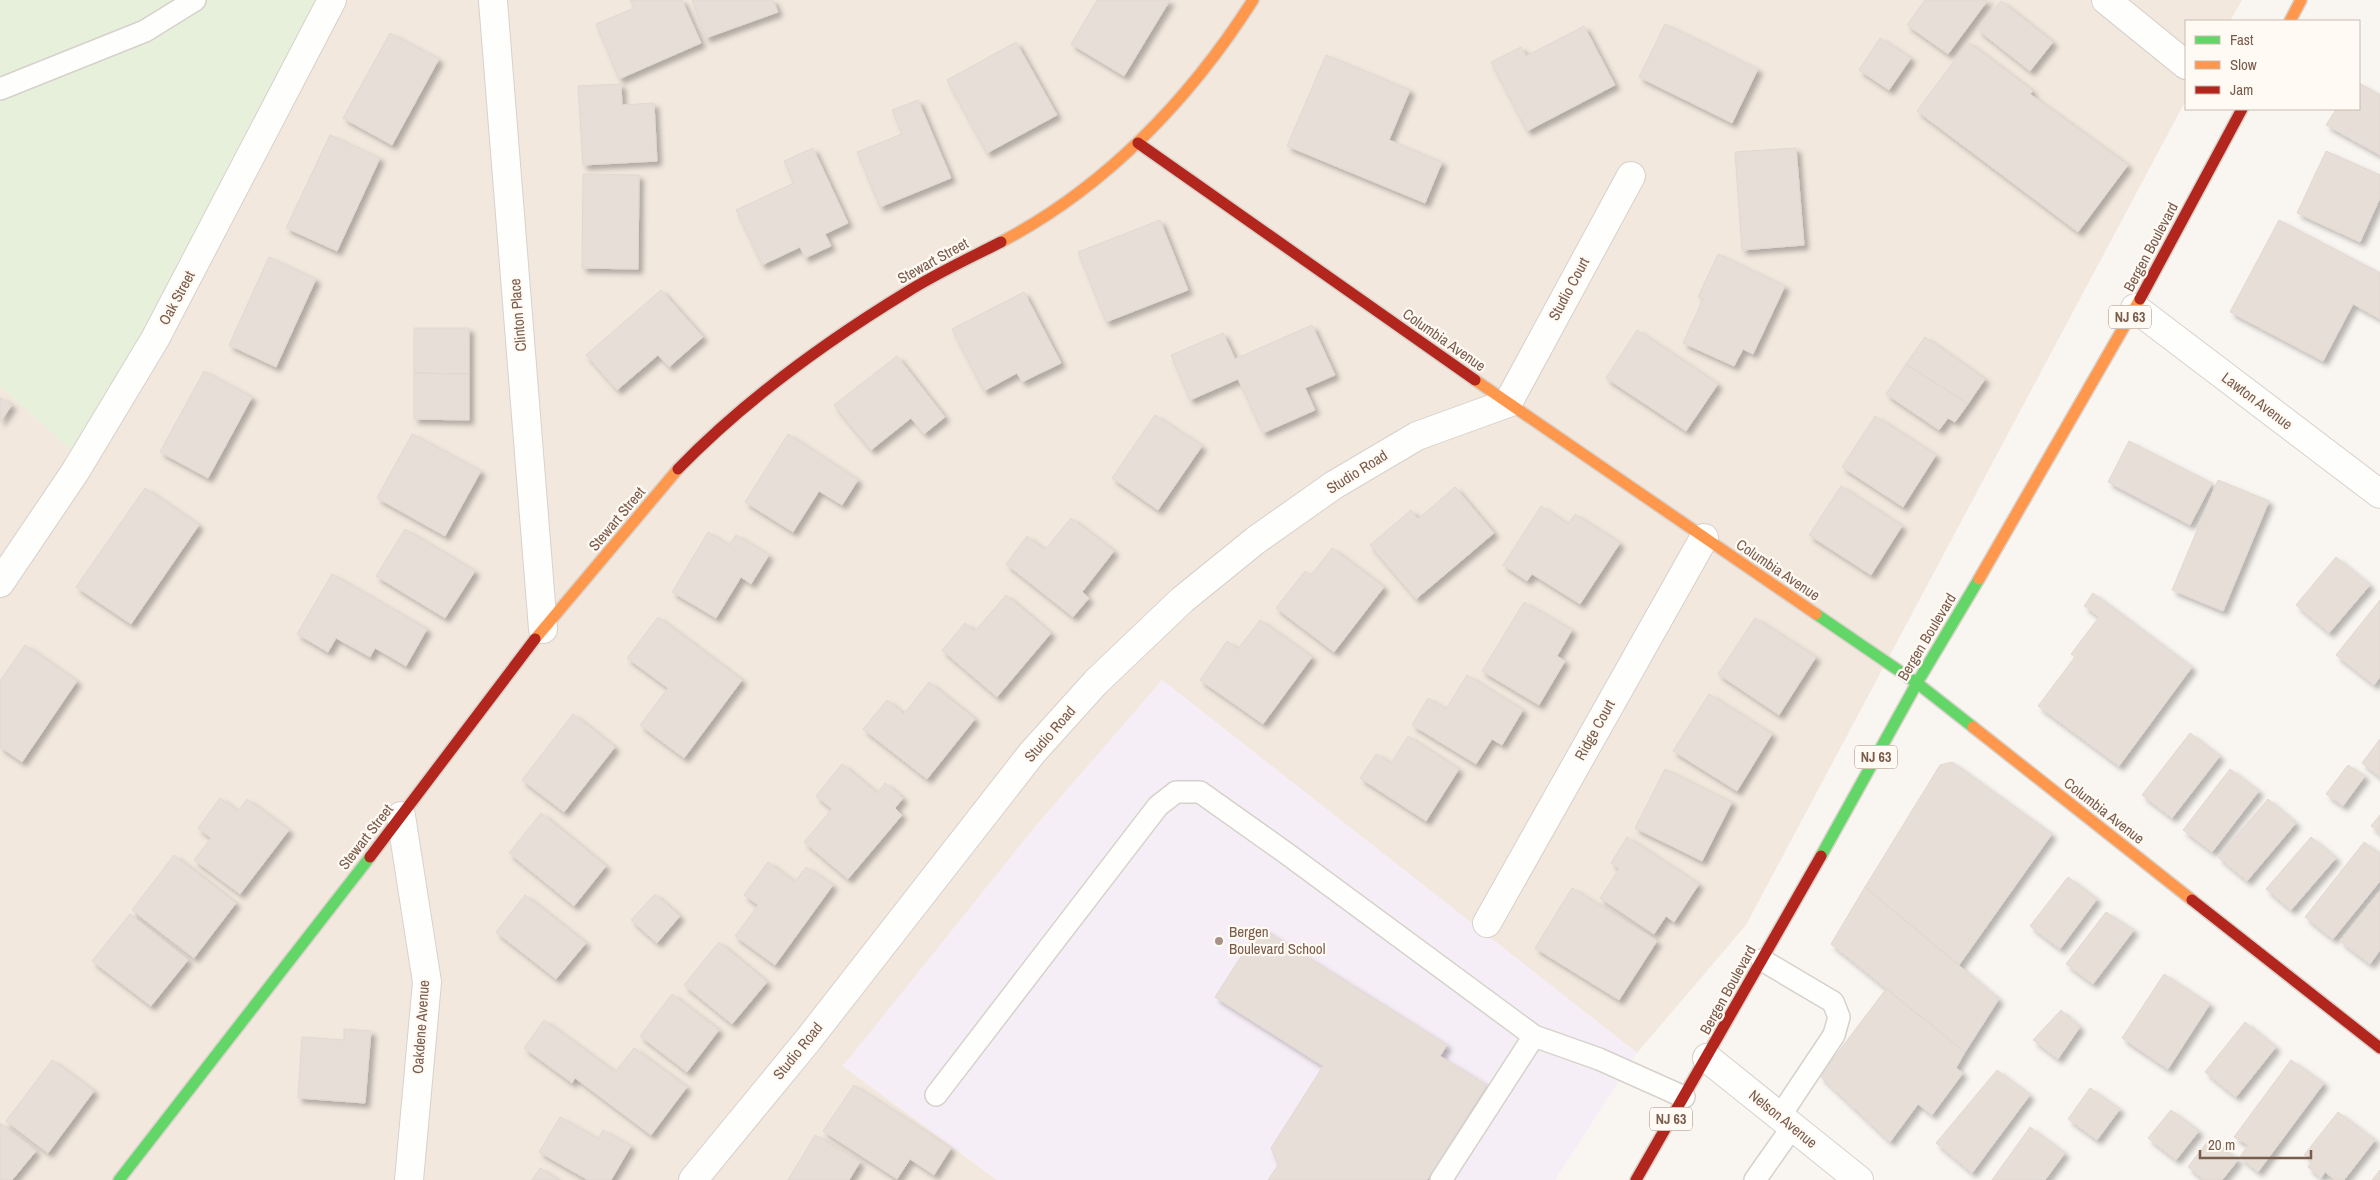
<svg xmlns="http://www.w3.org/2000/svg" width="2380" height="1180" viewBox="0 0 2380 1180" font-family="'Archivo Narrow',sans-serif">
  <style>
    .residential { fill: #f2e8de }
    .education { fill: #f6eef6 }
    .green { fill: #e7f0db }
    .building { fill: #e6ded7; stroke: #e2d8d2; filter: url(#shadow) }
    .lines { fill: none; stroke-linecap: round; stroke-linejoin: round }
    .lane-casing { stroke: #d7d1cb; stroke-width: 24 }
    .street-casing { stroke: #d7d1cb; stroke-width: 30 }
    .fast-casing { stroke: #d9d2cb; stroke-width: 14 }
    .slow-casing { stroke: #d9d2cb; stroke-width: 14 }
    .jam-casing { stroke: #d9d2cb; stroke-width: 14 }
    .lane { stroke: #fefefd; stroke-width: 21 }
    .street { stroke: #fefefd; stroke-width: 28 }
    .fast { stroke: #63d668; stroke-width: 11 }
    .slow { stroke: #ff974d; stroke-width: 11 }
    .jam { stroke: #b3261e; stroke-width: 11 }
    .poi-dot { fill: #a69286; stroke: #fffaf3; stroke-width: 2 }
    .labels { text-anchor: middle; stroke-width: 4.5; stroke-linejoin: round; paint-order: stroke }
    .shield { fill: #fffaf3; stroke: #a28b7f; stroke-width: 1 }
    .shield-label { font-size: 14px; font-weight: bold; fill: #7a5c4d }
    .street-label { font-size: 15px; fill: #7a5c4d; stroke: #fffaf3 }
    .poi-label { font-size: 15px; fill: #7a5c4d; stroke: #fffaf3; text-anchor: start }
  </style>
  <defs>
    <filter id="shadow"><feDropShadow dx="4.5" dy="4.5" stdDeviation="2.5" flood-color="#0004"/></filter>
  </defs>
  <rect width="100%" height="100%" fill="#f9f5f0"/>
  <path class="residential" d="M339 0H2242L2230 21H2186V100L1746 925 1637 1053 1162 680 843 1066 997 1180H0V386L82 459Z"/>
  <path class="education" d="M1162 680 1637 1053 1555 1180H997L843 1066 1033 829Z"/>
  <path class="green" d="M0 0H339L82 460 0 386Z"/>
  <path class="building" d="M630 0H682L701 43 619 79 596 24 634 8Z
    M692 0H773L778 12 706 38Z
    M1097 0H1170L1124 76 1071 44Z
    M1925 0H1988L1948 54 1907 25Z
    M2001 1 2053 42 2030 71 1978 30Z
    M1665 24 1758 69 1732 123 1639 77Z
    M1584 26 1615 85 1527 131 1491 62 1521 47 1526 56Z
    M390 33 439 59 392 145 343 118Z
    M1880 38 1911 58 1889 90 1859 70Z
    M1016 42 1057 115 987 153 947 80Z
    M1968 42 2033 91 2030 94 2128 165 2078 232 1917 111Z
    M1326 55 1410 90 1389 140 1442 162 1425 203 1287 146Z
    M2359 83 2380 95V155L2326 125 2336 109H2359Z
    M621 84 622 105 654 103 657 161 583 165 578 86Z
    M918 100 951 178 880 207 857 152 902 134 892 110Z
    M330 135 380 158 337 251 286 228Z
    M813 148 848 223 825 234 831 246 805 258 800 247 762 265 736 210 794 183 784 161Z
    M1796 148 1804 245 1742 250 1735 152Z
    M2326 151 2380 175V198L2360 242 2297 213Z
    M583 174 639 175 638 269 582 268Z
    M1160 220 1188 290 1106 322 1078 252Z
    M2279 220 2380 273V319L2353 304 2323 361 2230 312Z
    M1718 254 1785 286 1753 354 1743 349 1734 366 1683 343 1703 299 1698 297Z
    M269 257 316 279 276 367 229 345Z
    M661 290 703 337 669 367 658 355 617 390 586 355Z
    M1024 292 1061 363 1022 382 1017 373 984 391 952 329Z
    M1312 325 1335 375 1305 388 1315 410 1263 433 1238 379 1190 400 1171 355 1223 333 1235 359Z
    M414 328H469V374L414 373Z
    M1637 330 1718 384 1686 431 1606 378Z
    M1925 337 1985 379 1968 404 1906 364Z
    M897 356 945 417 924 434 911 418 871 450 834 405Z
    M1906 364 1968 404 1955 422 1948 418 1939 430 1886 394Z
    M204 371 252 397 208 478 160 452Z
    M414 373 469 374V420L414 419Z
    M0 397 12 405 0 422Z
    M1155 415 1202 446 1158 510 1112 478Z
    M1875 416 1936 455 1903 507 1842 467Z
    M412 434 481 471 445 536 377 498Z
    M788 434 858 480 842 505 819 491 793 532 745 502Z
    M2129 441 2212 483 2190 525 2108 482Z
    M2218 480 2269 501 2223 611 2172 590Z
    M1841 486 1902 526 1871 575 1809 535Z
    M1455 487 1494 533 1416 599 1370 545 1411 510 1418 519Z
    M145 488 199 525 131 624 76 587Z
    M1541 506 1568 524 1575 514 1620 543 1580 604 1532 574 1527 581 1503 565Z
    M1071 518 1114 551 1082 592 1089 598 1073 617 1006 564 1027 536 1045 550Z
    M405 529 475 571 445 618 376 576Z
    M708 532 729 545 736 535 769 555 751 584 741 577 716 618 672 592Z
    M1332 548 1384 587 1334 652 1276 608 1305 571 1311 575Z
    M2336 557 2370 585 2329 633 2296 605Z
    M332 574 427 629 406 666 375 648 370 657 336 638 328 652 297 634Z
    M2093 593 2192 667 2119 766 2038 706 2075 657 2071 654 2099 617 2084 606Z
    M1006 595 1051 633 997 697 942 650 965 623 975 631Z
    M2380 600V677L2374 685 2336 655Z
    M1524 602 1572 630 1557 656 1565 661 1539 705 1482 671Z
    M658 617 742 680 684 758 640 725 668 688 627 658Z
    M1755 618 1816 657 1779 715 1718 674Z
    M1260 620 1312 657 1263 724 1200 680 1227 641 1238 649Z
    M25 645 77 681 22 762 0 747V681Z
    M1467 675 1523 710 1502 745 1492 739 1476 764 1412 725 1428 698 1446 709Z
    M929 682 975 719 927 779 863 729 887 700 904 714Z
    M1709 694 1772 734 1737 791 1673 751Z
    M573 714 615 747 564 812 522 780Z
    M2190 733 2220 756 2172 818 2142 795Z
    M1408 736 1459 769 1426 821 1360 778 1376 754 1391 763Z
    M2380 739V777L2362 763Z
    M1952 762 2052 834 1959 965 1865 887 1940 765Z
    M842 764 877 793 885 783 903 798 895 808 902 815 848 879 804 842 832 809 816 796Z
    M2348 765 2365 776 2343 806 2326 794Z
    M1665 769 1732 802 1702 861 1635 828Z
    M2230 769 2259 791 2212 852 2183 830Z
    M220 798 238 811 247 799 289 830 240 894 194 860 211 838 198 828Z
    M2268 799 2296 823 2247 881 2218 857Z
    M541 813 606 866 574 906 509 853Z
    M2380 815V833L2371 826Z
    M1627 837 1699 884 1674 922 1666 916 1654 934 1600 898 1619 869 1611 863Z
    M2311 837 2336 858 2291 910 2266 889Z
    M2364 842 2380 854V881L2333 939 2305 917Z
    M174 855 236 903 194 958 132 910Z
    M768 862 795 882 806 867 833 885 775 965 735 936 758 905 744 895Z
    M2068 877 2097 899 2060 949 2030 926Z
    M1865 887 1999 999 1965 1052 1831 944Z
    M1572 888 1657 941 1619 1000 1535 948Z
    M2380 891V950L2370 964 2340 941Z
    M655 894 680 916 657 943 631 920Z
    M525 895 586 943 556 979 496 932Z
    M2106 912 2134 930 2093 984 2066 964Z
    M130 914 188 960 151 1006 92 961Z
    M1260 927 1447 1045 1440 1056 1487 1085 1427 1180H1268L1278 1165 1271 1148 1323 1066 1215 997Z
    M719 942 767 982 732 1024 684 985Z
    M2164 974 2210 1004 2168 1069 2122 1038Z
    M1886 989 1965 1052 1956 1068 1963 1073 1932 1115 1918 1104 1890 1142 1820 1076Z
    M672 994 719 1030 687 1072 640 1036Z
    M2061 1010 2080 1027 2058 1059 2033 1040Z
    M544 1020 615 1072 634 1048 687 1087 651 1135 575 1078 572 1083 524 1048Z
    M2245 1022 2276 1047 2236 1097 2205 1072Z
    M344 1029 371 1031 365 1103 298 1098 302 1037 344 1040Z
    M52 1060 94 1091 48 1153 6 1121Z
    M2291 1060 2324 1083 2258 1172 2240 1157 2248 1145 2234 1137Z
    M1997 1070 2030 1095 1972 1173 1936 1143Z
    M854 1085 951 1148 934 1175 910 1159 897 1179 823 1131Z
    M2090 1088 2120 1109 2097 1140 2068 1119Z
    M2171 1110 2199 1131 2176 1160 2148 1138Z
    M2338 1112 2375 1140 2344 1180H2335L2325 1172 2321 1178 2308 1167 2312 1161 2304 1155Z
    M560 1117 598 1139 603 1130 631 1146 611 1180H588L539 1152Z
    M0 1123 36 1151 12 1180H0Z
    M2030 1127 2065 1153 2045 1180H1992Z
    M815 1135 860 1162 849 1180H788Z
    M2210 1138 2238 1160 2222 1180H2204L2188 1167Z
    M540 1168 558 1180H532Z
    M2380 1170V1180H2372Z"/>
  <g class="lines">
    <defs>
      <path id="lane" d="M0 89 145 31 195 0
        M1762 960 1833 1002 1839 1017 1834 1035 1780 1116
        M936 1095 1158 806 1176 792H1200L1286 853 1534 1036
        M1441 1180 1534 1036 1599 1059 1684 1097
        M1755 1180 1793 1126"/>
      <path id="street" d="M2106 0 2186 65
        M493 1 543 629
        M2135 308 2380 494
        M0 583 75 472 155 339 332 0
        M401 816 427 982 409 1180
        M1487 923 1704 538
        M1707 1058 1859 1180
        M693 1180 808 1040 1032 753 1096 682 1182 600 1256 540 1334 485 1417 436 1508 403 1631 176"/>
      <path id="fast" d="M1816 614 1917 683 1973 727
        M1821 856 1917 683 1979 579
        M119 1180 370 857"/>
      <path id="slow" d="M2290 21 2301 0
        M1001 242C1106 187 1190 99 1253 0
        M1475 380 1816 614
        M1979 579 2140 299
        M535 639 678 469
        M1973 727 2192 900"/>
      <path id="jam" d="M1138 143 1475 380
        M2140 299 2242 109
        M678 469C745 400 825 342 907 292 937 273 970 258 1001 242
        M370 857 535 639
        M2192 900 2380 1048
        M1636 1180 1821 856"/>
    </defs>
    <use href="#lane" class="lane-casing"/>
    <use href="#street" class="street-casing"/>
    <use href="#fast" class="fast-casing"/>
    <use href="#slow" class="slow-casing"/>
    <use href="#jam" class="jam-casing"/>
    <use href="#lane" class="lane"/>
    <use href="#street" class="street"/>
    <use href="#fast" class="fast"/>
    <use href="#slow" class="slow"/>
    <use href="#jam" class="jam"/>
  </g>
  <circle class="poi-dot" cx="1219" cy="941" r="5"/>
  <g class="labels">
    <g class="shield">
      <rect x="2109" y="305.5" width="42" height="23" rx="4"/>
      <rect x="1855" y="745.5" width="42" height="23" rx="4"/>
      <rect x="1650" y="1107.5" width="42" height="23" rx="4"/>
    </g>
    <g class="shield-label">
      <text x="2130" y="322">NJ 63</text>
      <text x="1876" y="762">NJ 63</text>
      <text x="1671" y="1124">NJ 63</text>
    </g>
    <g class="street-label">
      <text transform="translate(2151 247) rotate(-62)" y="5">Bergen Boulevard</text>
      <text transform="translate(933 261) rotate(-29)" y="5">Stewart Street</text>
      <text transform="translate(1569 289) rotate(-62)" y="5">Studio Court</text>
      <text transform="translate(177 298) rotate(-62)" y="5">Oak Street</text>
      <text transform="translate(518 315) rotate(-95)" y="5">Clinton Place</text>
      <text transform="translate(1444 340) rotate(35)" y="5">Columbia Avenue</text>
      <text transform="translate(2257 401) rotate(37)" y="5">Lawton Avenue</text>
      <text transform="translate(1357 472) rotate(-32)" y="5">Studio Road</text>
      <text transform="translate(617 519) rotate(-50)" y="5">Stewart Street</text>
      <text transform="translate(1778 570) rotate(34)" y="5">Columbia Avenue</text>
      <text transform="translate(1927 637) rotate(-59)" y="5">Bergen Boulevard</text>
      <text transform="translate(1595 730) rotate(-61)" y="5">Ridge Court</text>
      <text transform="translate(1050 734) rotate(-49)" y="5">Studio Road</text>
      <text transform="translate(2104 811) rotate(38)" y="5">Columbia Avenue</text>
      <text transform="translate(366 837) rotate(-52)" y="5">Stewart Street</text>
      <text transform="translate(1728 990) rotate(-61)" y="5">Bergen Boulevard</text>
      <text transform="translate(421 1027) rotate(-86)" y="5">Oakdene Avenue</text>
      <text transform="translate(798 1051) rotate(-51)" y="5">Studio Road</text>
      <text transform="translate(1783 1119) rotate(39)" y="5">Nelson Avenue</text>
    </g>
    <g class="poi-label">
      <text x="1229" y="937">Bergen<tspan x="1229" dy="17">Boulevard School</tspan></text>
    </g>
  </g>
  <rect x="2185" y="20" width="175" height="90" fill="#fffaf3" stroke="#cabbb1"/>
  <rect x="2195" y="36" width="25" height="8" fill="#63d668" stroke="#cabbb1"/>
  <text x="2230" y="45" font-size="15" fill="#7a5c4d">Fast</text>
  <rect x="2195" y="61" width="25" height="8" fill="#ff974d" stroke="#cabbb1"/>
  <text x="2230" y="70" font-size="15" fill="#7a5c4d">Slow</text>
  <rect x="2195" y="86" width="25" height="8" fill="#b3261e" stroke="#cabbb1"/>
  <text x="2230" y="95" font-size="15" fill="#7a5c4d">Jam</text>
  <path d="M2200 1150v8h111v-8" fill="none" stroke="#7a5c4d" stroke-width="2.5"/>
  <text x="2208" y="1150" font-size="15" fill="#7a5c4d" stroke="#fffaf3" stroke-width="4" paint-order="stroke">20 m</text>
</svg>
